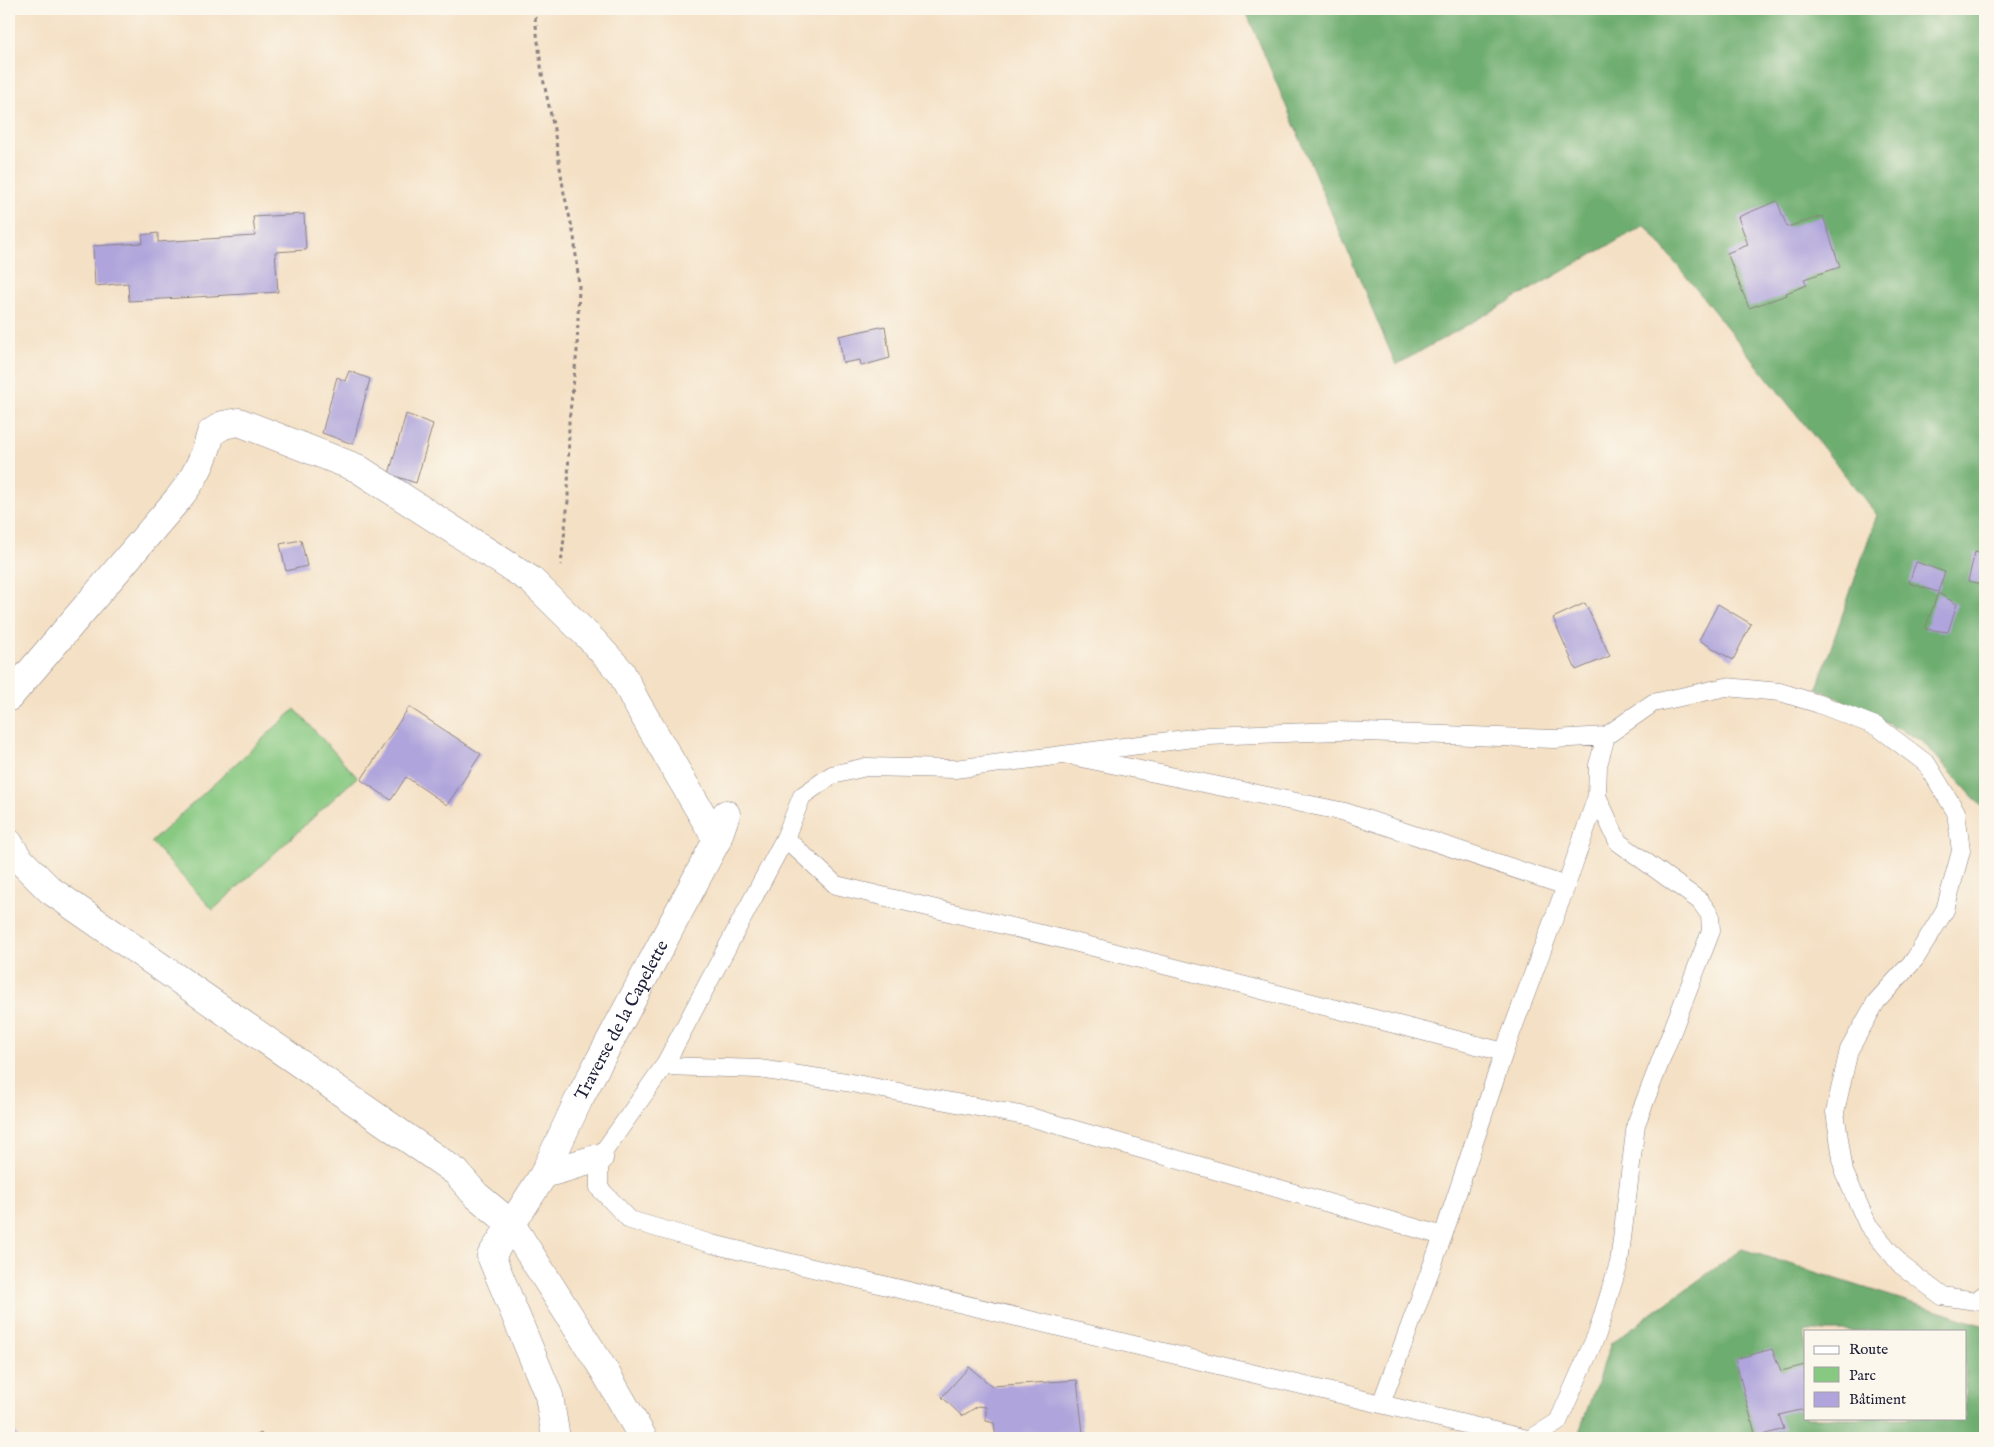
<svg xmlns="http://www.w3.org/2000/svg" width="1994" height="1447" viewBox="0 0 1994 1447" font-family="'IM FELL English',serif">
  <style>
    .green { fill: #88c982; stroke: #55765e }
    .forest { fill: #6ead70; stroke: #486856; fill-rule: evenodd }
    .building { fill: #afa4db }
    .lines { fill: none; stroke-linecap: round; stroke-linejoin: round }
    .lane-casing { stroke: #8b8180; stroke-width: 19 }
    .street-casing { stroke: #8b8180; stroke-width: 29 }
    .path { stroke: #8b8180; stroke-width: 3; stroke-dasharray: 4 4; stroke-linecap: butt }
    .lane { stroke: #fff; stroke-width: 18 }
    .street { stroke: #fff; stroke-width: 28 }
    .labels { text-anchor: middle; stroke-width: 4.5; stroke-linejoin: round; paint-order: stroke }
    .street-label { font-size: 18px; fill: #22223b; stroke: #fbf7ec }
  </style>
  <rect width="100%" height="100%" fill="#fbf7ec"/>
  <filter id="ink" filterUnits="userSpaceOnUse"><feTurbulence type="fractalNoise" baseFrequency=".02" numOctaves="2"/><feDisplacementMap in="SourceGraphic" scale="10" xChannelSelector="R" yChannelSelector="G"/><feConvolveMatrix kernelMatrix="1 2 1 2 8 2 1 2 1" color-interpolation-filters="sRGB"/></filter>
  <filter id="wash" filterUnits="userSpaceOnUse"><feTurbulence type="fractalNoise" baseFrequency=".0096" numOctaves="4" result="noise"/><feDisplacementMap in="SourceGraphic" scale="20" xChannelSelector="R" yChannelSelector="G"/><feGaussianBlur stdDeviation="1.12" result="paint"/><feColorMatrix in="noise" values="0 0 0 0 0 0 0 0 0 0 0 0 0 0 0 0 0 1.4 0 .05"/><feComposite in="paint" operator="in"/></filter>
  <g filter="url(#wash)">
    <rect width="100%" height="100%" fill="#f4e0c4"/>
    <path class="green" d="M295 709 357 777 213 910 151 842Z"/>
    <path class="forest" d="M1245 9H1985V810L1922 741 1817 688 1877 515 1645 225 1396 365Z
      M1742 1249 1985 1326V1438H1577L1611 1343ZM1805 1331H1965V1418H1805Z"/>
    <g id="blocks">
      <path class="building" d="M1777 201 1787 227 1823 216 1840 267 1804 279 1807 285 1786 293 1787 295 1749 308 1727 253 1748 245 1738 217Z
        M304 214 306 250 275 252 278 292 129 301 128 283 95 286 93 246 143 243 142 235 158 233V242L255 236 253 217Z
        M885 326 890 358 861 366 860 360 843 363 839 336Z
        M349 371 370 379 353 444 322 433 337 377 345 381Z
        M406 414 433 424 416 483 389 474Z
        M301 540 307 566 286 571 280 544Z
        M1975 552 1985 554V585L1968 581Z
        M1916 562 1945 572 1938 592 1909 583Z
        M1938 593 1957 604 1948 632 1925 629Z
        M1585 603 1610 656 1576 670 1553 618Z
        M1718 604 1751 624 1733 660 1699 640Z
        M409 707 481 754 447 805 406 777 391 800 361 780Z
        M1772 1349 1781 1371 1805 1365V1409L1779 1415 1784 1429 1756 1437 1735 1359Z
        M969 1367 992 1386 1077 1380 1083 1433 1034 1438H996L994 1423 986 1421V1407L978 1406 962 1416 942 1397Z
        M9 1421 19 1438H9Z
        M261 1433 264 1438H251Z"/>
    </g>
  </g>
  <g filter="url(#ink)">
    <use href="#blocks" fill-opacity="0" stroke="#8b8180" stroke-width="1"/>
    <g class="lines">
      <defs>
        <path id="lane" d="M1077 757 1345 812 1566 886
          M785 838 836 885 1066 940 1504 1052
          M664 1066 759 1069 846 1082 1030 1117 1443 1236
          M1381 1404 1443 1236 1504 1052 1566 886 1597 796
          M1523 1438 712 1244 630 1220 599 1188V1158L664 1066 785 838 802 796 832 775 866 767 955 769 1208 736 1338 731 1554 739 1606 736 1653 703 1726 687 1780 692 1819 704 1878 727 1927 764 1956 812 1961 851 1945 910 1915 959 1876 1002 1849 1050 1835 1112 1844 1172 1868 1225 1901 1265 1942 1296 1976 1301 1985 1294
          M1532 1438 1558 1422 1597 1334 1619 1263 1636 1124 1711 931 1710 915 1700 901 1618 842 1597 796 1598 765 1606 736"/>
        <g id="street">
          <path d="M9 697 178 499C195 478 204 460 211 433L223 425 239 422 357 468 531 580 592 640 621 672 636 702 717 840"/>
          <path d="M9 843 18 858 50 890 456 1172 476 1195 511 1224 604 1370 643 1438"/>
          <path d="M544 1174 599 1158"/>
          <path id="s1" d="M556 1438 549 1396 491 1256 544 1174 578 1101 717 840 726 814"/>
        </g>
      </defs>
      <use href="#lane" class="lane-casing"/>
      <use href="#street" class="street-casing"/>
      <path class="path" d="M534 9 542 74 554 129 564 193 574 236 579 285 577 351 569 421 568 501 561 565"/>
      <use href="#lane" class="lane"/>
      <use href="#street" class="street"/>
    </g>
  </g>
  <g class="labels">
    <g class="street-label">
      <text dy="6" stroke="none"><textPath href="#s1" startOffset="464">Traverse de la Capelette</textPath></text>
    </g>
  </g>
  <rect width="1994" height="1447" fill="none" stroke="#fbf7ec" stroke-width="30"/>
  <rect x="1804" y="1330" width="162" height="90" fill="#fbf7ec" stroke="#a4a2a5"/>
  <rect x="1814" y="1346" width="25" height="8" fill="#ffffff" stroke="#a4a2a5"/>
  <text x="1849" y="1354" font-size="15" fill="#22223b">Route</text>
  <rect x="1814" y="1367" width="25" height="15" fill="#88c982" stroke="#a4a2a5"/>
  <text x="1849" y="1380" font-size="15" fill="#22223b">Parc</text>
  <rect x="1814" y="1392" width="25" height="15" fill="#afa4db" stroke="#a4a2a5"/>
  <text x="1849" y="1404" font-size="15" fill="#22223b">Bâtiment</text>
</svg>
